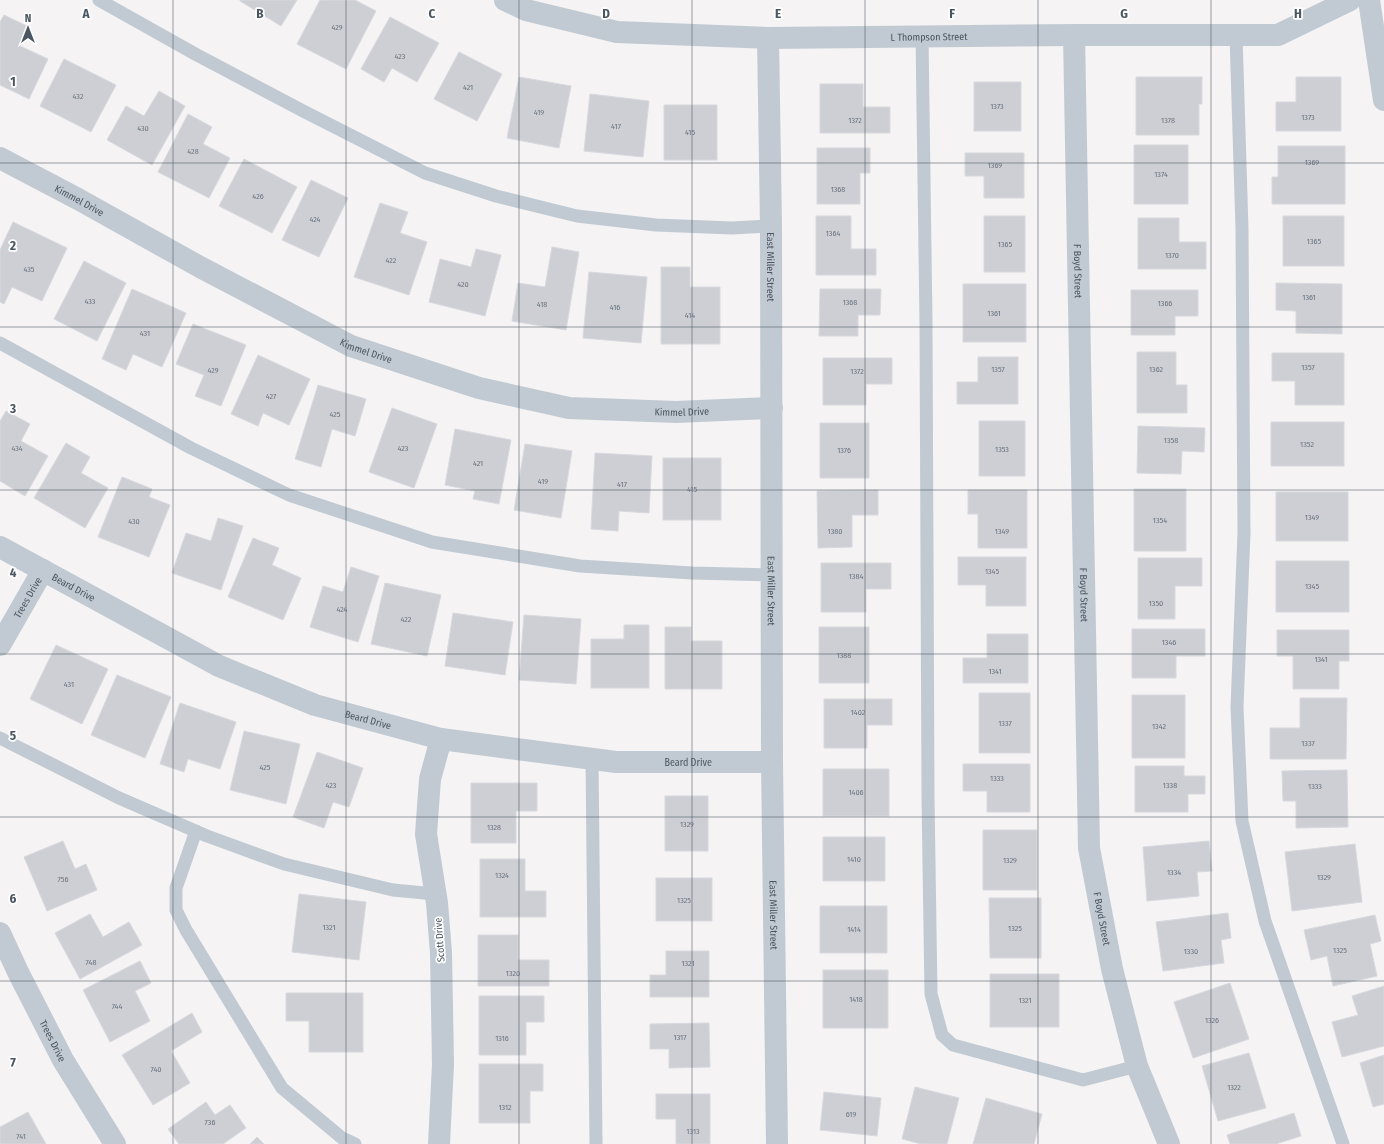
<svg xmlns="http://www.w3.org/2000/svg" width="1384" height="1144" viewBox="0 0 1384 1144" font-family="'Fira Sans Condensed',sans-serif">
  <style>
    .building { fill: #cdcfd5; stroke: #d7d9de }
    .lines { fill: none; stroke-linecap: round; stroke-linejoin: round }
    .lane { stroke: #c1cad2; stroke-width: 13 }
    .street { stroke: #c1cad2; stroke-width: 22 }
    .grid { fill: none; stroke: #4a5661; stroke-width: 1; stroke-opacity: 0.55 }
    .labels { text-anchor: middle; stroke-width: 3.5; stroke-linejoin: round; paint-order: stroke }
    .number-label { font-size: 8px; fill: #6b747e }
    .street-label { font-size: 10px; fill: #4a5661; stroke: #fff }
    .grid-label { font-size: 13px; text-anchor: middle; font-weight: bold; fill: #4a5661; stroke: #fff; stroke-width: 3.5; stroke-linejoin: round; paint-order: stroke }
  </style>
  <rect width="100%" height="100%" fill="#f5f3f3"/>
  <path class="building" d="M240 0H297L281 26 240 1Z
    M320 0H355L376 11 346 69 297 44Z
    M4 15 29 27 20 46 48 59 29 99 0 85V22Z
    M390 17 439 43 417 82 392 68 384 82 361 69Z
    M459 52 502 74 477 121 434 99Z
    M64 59 116 85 91 132 40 106Z
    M519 77 571 86 559 148 507 138Z
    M1136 77H1202V104H1199V135H1136Z
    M1296 77H1341V131H1276V102H1296Z
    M974 82H1021V131H974Z
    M820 84H863V107H890V133H820Z
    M159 91 185 106 152 165 107 140 126 106 144 116Z
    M590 94 649 101 643 157 584 151Z
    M664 105H717V160H664Z
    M188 114 212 127 203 144 230 158 209 198 158 172Z
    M1134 145H1188V204H1134Z
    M1278 146H1345V204H1272V177H1278Z
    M817 148H870V173H860V204H817Z
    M965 153H1024V198H984V176H965Z
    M244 159 297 187 272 233 219 206Z
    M311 180 348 198 319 257 282 240Z
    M380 203 408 212 400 233 427 242 409 295 354 277Z
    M816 216H851V249H876V275H816Z
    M984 216H1025V272H984Z
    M1283 216H1344V266H1283Z
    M1138 218H1179V242H1206V269H1138Z
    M13 222 67 248 42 301 12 287 4 304 0 302V250Z
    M552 247 579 252 566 330 512 321 518 283 545 287Z
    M476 249 501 255 485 316 429 302 440 259 471 267Z
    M84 261 126 283 97 341 54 319Z
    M661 267H690V287H720V344H661Z
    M589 272 647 277 641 343 583 338Z
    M1276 283 1342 284V334L1296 333V311L1276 310Z
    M963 284H1026V342H963Z
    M132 289 186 313 162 367 133 354 126 370 102 359Z
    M820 289H881L880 315H858V336H819Z
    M1131 290H1198V316H1175V335H1131Z
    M193 324 246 345 221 406 195 396 204 375 176 364Z
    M1137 352H1176V385H1187V413H1137Z
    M1272 353H1344V405H1295V381H1272Z
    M258 355 310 379 289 425 263 413 258 426 231 414Z
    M978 357H1018V404H957V382H978Z
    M823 358H892V384H866V405H823Z
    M318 385 366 399 355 436 332 429 321 467 295 459Z
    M392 408 437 424 414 488 369 472Z
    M6 411 30 424 21 441 48 456 25 496 0 481V421Z
    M979 421H1025V476H979Z
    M1271 422H1344V466H1271Z
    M820 423H869V478H820Z
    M1138 426 1205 428 1204 452 1182 451 1181 474 1137 473Z
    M455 429 511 440 499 504 473 499 475 491 445 485Z
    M66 443 90 457 81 473 108 488 85 528 34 498Z
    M525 444 572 451 561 518 514 510Z
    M595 453 652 456 649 513 619 511 618 531 591 529Z
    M663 458H721V520H663Z
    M122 477 152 489 149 497 170 505 149 557 98 537Z
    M1134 489H1186V551H1134Z
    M878 490V515H852V547L818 548 817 491Z
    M968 490H1027V548H978V514H968Z
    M1276 492H1348V541H1276Z
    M218 518 243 526 221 590 172 573 186 533 211 541Z
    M253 538 279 548 272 565 301 578 283 620 228 597Z
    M958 557H1026V606H986V585H958Z
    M1138 558H1202V586H1175V619H1138Z
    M1276 561H1349V612H1276Z
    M821 563H891V589H866V612H821Z
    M351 567 379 576 358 642 310 627 323 586 343 592Z
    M385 583 441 595 427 656 371 644Z
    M453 613 513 622 505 675 445 666Z
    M524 615 581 619 576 684 519 680Z
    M624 625H649V688H591V639H624Z
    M665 627H691V641H722V689H665Z
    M819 627H869V683H819Z
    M1132 629H1205V656H1176V678H1132Z
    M1277 630H1349V661H1339V689H1293V656H1277Z
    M987 634H1028V683H963V658H987Z
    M56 645 108 669 82 724 30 699Z
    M117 675 171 697 145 758 91 735Z
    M979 693H1030V753H979Z
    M1132 695H1185V758H1132Z
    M1300 698H1347L1346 759H1270V728H1300Z
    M824 699H892V725H867V748H824Z
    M180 703 236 722 220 769 188 759 184 772 160 764Z
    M244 731 300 744 286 804 230 790Z
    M317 752 363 768 349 807 333 802 324 828 293 817Z
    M963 764H1030V812H987V791H963Z
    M1135 766H1184V776H1205V794H1188V812H1135Z
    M823 769H889V816H823Z
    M1347 770 1348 827 1296 828V801H1283L1282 771Z
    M471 783H537V811H516V843H471Z
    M665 796H708V851H665Z
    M983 830H1037V890H983Z
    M823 837H885V881H823Z
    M63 841 75 869 86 864 97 890 47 911 24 857Z
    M1209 841 1212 871 1197 872 1199 896 1147 901 1143 847Z
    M1355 844 1362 902 1292 911 1285 852Z
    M480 859H525V891H546V917H480Z
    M656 878H712V921H656Z
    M299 894 366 902 359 960 292 952Z
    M989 898H1041V958H990Z
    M820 906H887V953H820Z
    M1228 913 1231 938 1221 940 1224 963 1163 971 1156 922Z
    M90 914 103 937 129 922 142 945 80 979 55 933Z
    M1375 915 1381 941 1370 944 1377 976 1333 986 1327 956 1311 960 1304 930Z
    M478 935H518V960H549V986H478Z
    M666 951H709V997H650V975H666Z
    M140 961 151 983 135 991 150 1021 110 1042 83 990Z
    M823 970H888V1028H823Z
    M990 974H1059V1027H990Z
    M1230 983 1249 1039 1193 1058 1174 1002Z
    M1384 986V1046L1342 1057 1332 1022 1358 1015 1352 996Z
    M286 993H363V1052H309V1021H286Z
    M479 996H544V1022H526V1055H479Z
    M192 1013 202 1032 171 1051 190 1083 153 1105 122 1055Z
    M709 1023 710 1067 669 1068V1049H650V1024Z
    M1249 1053 1266 1108 1218 1121 1202 1066Z
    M1384 1055V1104L1373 1107 1360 1063Z
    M479 1064H543V1091H530V1123H479Z
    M915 1087 959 1098 947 1144H921L902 1139Z
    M824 1092 881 1098 877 1136 820 1130Z
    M656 1094H710V1144H676V1119H656Z
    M986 1098 1042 1114 1034 1144H973Z
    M206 1102 215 1115 230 1105 246 1128 223 1144H179L168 1129Z
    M28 1112 46 1144H0V1127Z
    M1294 1113 1301 1136 1276 1144H1230L1227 1135Z
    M257 1137 264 1144H250Z"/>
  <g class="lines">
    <path class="lane" d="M99 0 197 55 307 113 425 173 496 196 577 216 656 225 732 228 771 226
      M1236 35 1242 229 1244 533 1237 707 1242 821 1265 921 1343 1144
      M922 36 926 323 928 797 931 994 942 1035 953 1045 1083 1080 1137 1066
      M0 343 191 448 289 495 432 542 580 566 692 573 772 575
      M0 738 119 798 207 836 284 864 393 890 435 894
      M592 759 596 1144
      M196 831 176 888V910L186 930 282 1088 342 1138 355 1144"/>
    <g class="street">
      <path id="s1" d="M505 0 526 10 617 32 768 38 1074 35H1278L1350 0"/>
      <path d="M1369 0 1384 100"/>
      <path id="s2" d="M1074 35 1089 848 1112 969 1137 1066 1169 1144"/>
      <path id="s3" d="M768 38 771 226 772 762 777 1144"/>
      <path id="s4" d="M0 158 78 199 200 267 351 346 479 388 569 408 676 412 772 408"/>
      <path id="s5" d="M0 547 219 666 315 705 441 739 616 762H772"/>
      <path id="s6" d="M0 645 43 570"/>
      <path id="s7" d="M0 933 18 972 63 1060 115 1144"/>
      <path d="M439 1144 443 1064 441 953 437 903 426 834 430 779 441 739"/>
    </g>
  </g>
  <path class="grid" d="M173 0V1144M346 0V1144M519 0V1144M692 0V1144M865 0V1144M1038 0V1144M1211 0V1144M0 163H1384M0 327H1384M0 490H1384M0 654H1384M0 817H1384M0 981H1384"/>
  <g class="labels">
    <g class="number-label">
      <text x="337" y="30">429</text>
      <text x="400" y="59">423</text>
      <text x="468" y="90">421</text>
      <text x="78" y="99">432</text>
      <text x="997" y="109">1373</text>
      <text x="539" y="115">419</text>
      <text x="1308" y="120">1373</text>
      <text x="855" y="123">1372</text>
      <text x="1168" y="123">1378</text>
      <text x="616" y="129">417</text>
      <text x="143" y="131">430</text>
      <text x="690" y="135">415</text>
      <text x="193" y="154">428</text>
      <text x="1312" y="165">1369</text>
      <text x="995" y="168">1369</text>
      <text x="1161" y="177">1374</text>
      <text x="838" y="192">1368</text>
      <text x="258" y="199">426</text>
      <text x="315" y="222">424</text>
      <text x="833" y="236">1364</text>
      <text x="1314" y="244">1365</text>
      <text x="1005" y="247">1365</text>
      <text x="1172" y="258">1370</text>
      <text x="391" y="263">422</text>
      <text x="29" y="272">435</text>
      <text x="463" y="287">420</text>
      <text x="1309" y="300">1361</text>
      <text x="90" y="304">433</text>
      <text x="850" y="305">1368</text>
      <text x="1165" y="306">1366</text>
      <text x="542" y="307">418</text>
      <text x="615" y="310">416</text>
      <text x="994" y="316">1361</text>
      <text x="690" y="318">414</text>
      <text x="145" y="336">431</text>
      <text x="1308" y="370">1357</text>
      <text x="998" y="372">1357</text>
      <text x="1156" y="372">1362</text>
      <text x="213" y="373">429</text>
      <text x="857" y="374">1372</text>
      <text x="271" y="399">427</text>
      <text x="335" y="417">425</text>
      <text x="1171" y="443">1358</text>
      <text x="1307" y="447">1352</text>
      <text x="17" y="451">434</text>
      <text x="403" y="451">423</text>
      <text x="1002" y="452">1353</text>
      <text x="844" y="453">1376</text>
      <text x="478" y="466">421</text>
      <text x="543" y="484">419</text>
      <text x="622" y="487">417</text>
      <text x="692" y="492">415</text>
      <text x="1312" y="520">1349</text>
      <text x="1160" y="523">1354</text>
      <text x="134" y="524">430</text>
      <text x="835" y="534">1380</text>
      <text x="1002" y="534">1349</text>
      <text x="992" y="574">1345</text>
      <text x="856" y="579">1384</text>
      <text x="1312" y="589">1345</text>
      <text x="1156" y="606">1350</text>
      <text x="342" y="612">424</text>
      <text x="406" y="622">422</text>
      <text x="1169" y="645">1346</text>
      <text x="844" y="658">1388</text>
      <text x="1321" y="662">1341</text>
      <text x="995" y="674">1341</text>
      <text x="69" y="687">431</text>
      <text x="858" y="715">1402</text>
      <text x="1005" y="726">1337</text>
      <text x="1159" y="729">1342</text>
      <text x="1308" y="746">1337</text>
      <text x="265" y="770">425</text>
      <text x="997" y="781">1333</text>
      <text x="331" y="788">423</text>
      <text x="1170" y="788">1338</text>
      <text x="1315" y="789">1333</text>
      <text x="856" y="795">1406</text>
      <text x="687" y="827">1329</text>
      <text x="494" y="830">1328</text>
      <text x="854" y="862">1410</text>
      <text x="1010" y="863">1329</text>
      <text x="1174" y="875">1334</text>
      <text x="502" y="878">1324</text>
      <text x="1324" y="880">1329</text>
      <text x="63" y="882">756</text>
      <text x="684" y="903">1325</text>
      <text x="329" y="930">1321</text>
      <text x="1015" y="931">1325</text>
      <text x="854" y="932">1414</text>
      <text x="1340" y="953">1325</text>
      <text x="1191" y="954">1330</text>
      <text x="91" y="965">748</text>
      <text x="688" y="966">1321</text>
      <text x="513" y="976">1320</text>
      <text x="856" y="1002">1418</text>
      <text x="1025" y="1003">1321</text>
      <text x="117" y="1009">744</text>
      <text x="1212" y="1023">1326</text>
      <text x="680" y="1040">1317</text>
      <text x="502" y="1041">1316</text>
      <text x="156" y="1072">740</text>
      <text x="1234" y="1090">1322</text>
      <text x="505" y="1110">1312</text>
      <text x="851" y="1117">619</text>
      <text x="210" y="1125">736</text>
      <text x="693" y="1134">1313</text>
      <text x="21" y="1139">741</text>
    </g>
    <g class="street-label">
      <text dy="4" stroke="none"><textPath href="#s1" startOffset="429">L Thompson Street</textPath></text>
      <text dy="4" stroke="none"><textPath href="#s4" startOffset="90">Kimmel Drive</textPath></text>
      <text dy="4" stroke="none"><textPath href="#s3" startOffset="229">East Miller Street</textPath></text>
      <text dy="4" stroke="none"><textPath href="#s2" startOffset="236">F Boyd Street</textPath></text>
      <text dy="4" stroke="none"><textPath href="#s4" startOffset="414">Kimmel Drive</textPath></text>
      <text dy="4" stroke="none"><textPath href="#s4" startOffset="738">Kimmel Drive</textPath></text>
      <text dy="4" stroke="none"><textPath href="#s5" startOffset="84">Beard Drive</textPath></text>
      <text dy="4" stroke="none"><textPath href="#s3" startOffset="553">East Miller Street</textPath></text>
      <text dy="4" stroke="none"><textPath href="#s2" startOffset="560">F Boyd Street</textPath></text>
      <text dy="4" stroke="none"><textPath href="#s6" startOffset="55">Trees Drive</textPath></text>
      <text dy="4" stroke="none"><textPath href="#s5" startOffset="408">Beard Drive</textPath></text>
      <text dy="4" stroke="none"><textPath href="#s5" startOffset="732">Beard Drive</textPath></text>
      <text dy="4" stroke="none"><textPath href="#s3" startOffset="877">East Miller Street</textPath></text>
      <text dy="4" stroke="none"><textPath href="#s2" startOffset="885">F Boyd Street</textPath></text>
      <text transform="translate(439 940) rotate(-94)" y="4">Scott Drive</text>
      <text dy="4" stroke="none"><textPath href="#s7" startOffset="120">Trees Drive</textPath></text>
    </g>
  </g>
  <g class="grid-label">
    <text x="86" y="18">A</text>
    <text x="260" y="18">B</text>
    <text x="432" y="18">C</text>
    <text x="606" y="18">D</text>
    <text x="778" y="18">E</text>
    <text x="952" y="18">F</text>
    <text x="1124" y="18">G</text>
    <text x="1298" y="18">H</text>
    <text x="13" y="86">1</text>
    <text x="13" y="250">2</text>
    <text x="13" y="413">3</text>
    <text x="13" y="577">4</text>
    <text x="13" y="740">5</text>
    <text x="13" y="903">6</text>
    <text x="13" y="1067">7</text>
  </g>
  <g transform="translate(28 28)" stroke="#ffffff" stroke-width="3" paint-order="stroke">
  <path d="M0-3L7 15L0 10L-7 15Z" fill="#4a5661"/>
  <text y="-6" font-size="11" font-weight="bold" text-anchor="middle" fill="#4a5661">N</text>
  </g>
</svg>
